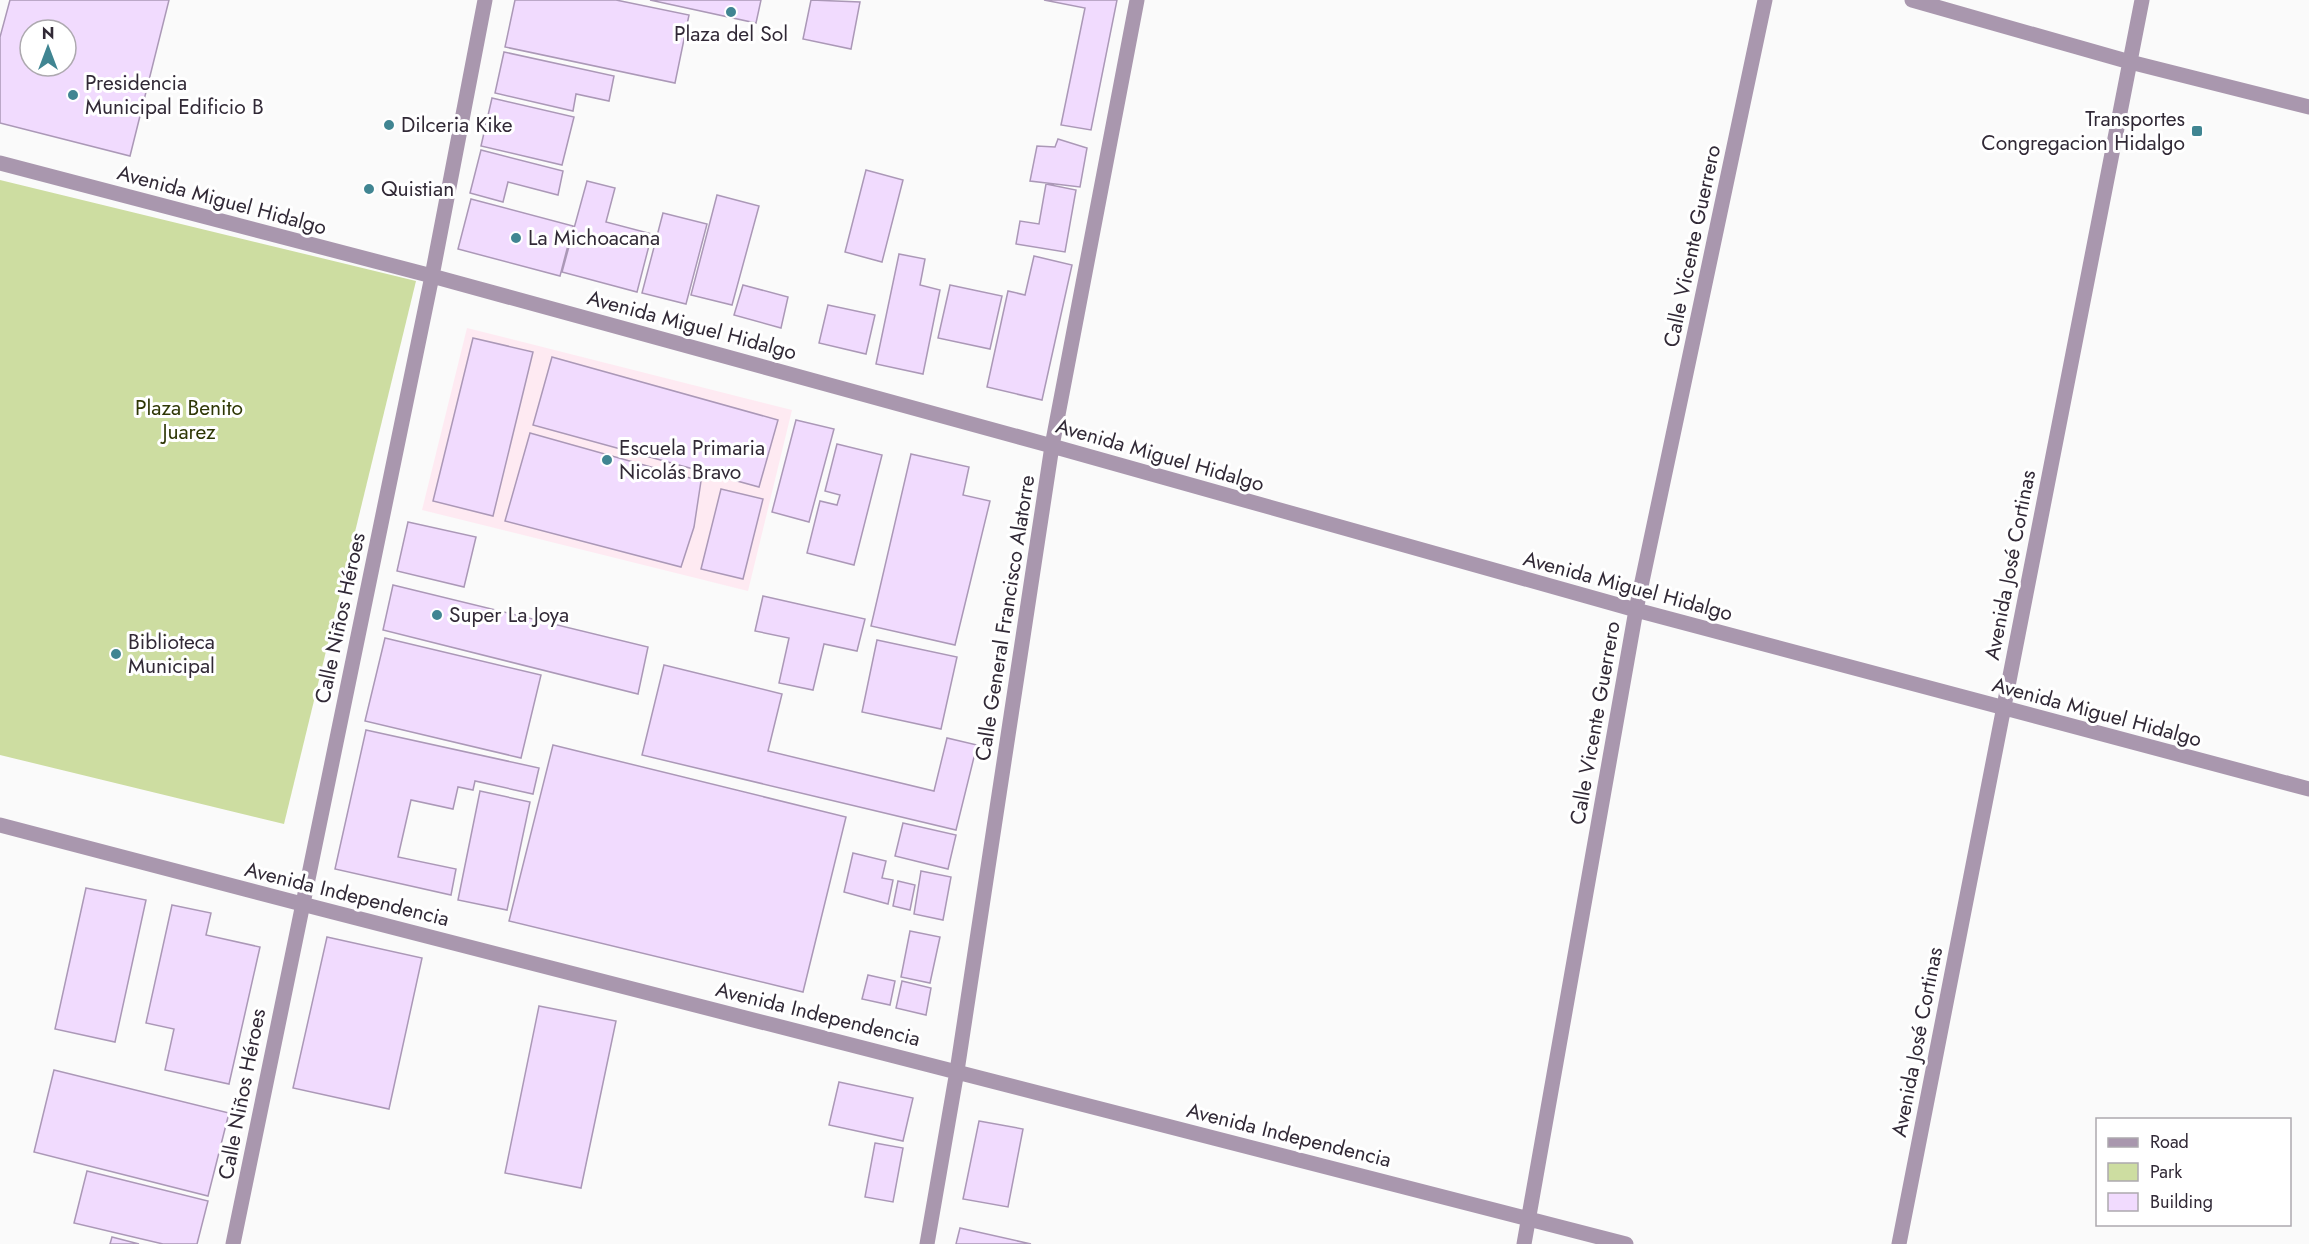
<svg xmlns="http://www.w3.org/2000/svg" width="2309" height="1244" viewBox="0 0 2309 1244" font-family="Jost,sans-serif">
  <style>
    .education { fill: #feeaf2 }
    .green { fill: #cddda1 }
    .building { fill: #f1dbfe; stroke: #ab98b7; stroke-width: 1.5; fill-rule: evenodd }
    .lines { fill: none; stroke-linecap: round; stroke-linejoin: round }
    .minor { stroke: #a997ae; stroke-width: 15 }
    .poi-dot { fill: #408592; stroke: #fff; stroke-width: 2 }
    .labels { text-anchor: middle; stroke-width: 6; stroke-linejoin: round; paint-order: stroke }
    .poi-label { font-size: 21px; fill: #312936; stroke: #fff; text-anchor: start }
    .street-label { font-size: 21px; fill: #312936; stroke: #fff }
    .park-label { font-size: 21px; fill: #2e3705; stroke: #fff }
  </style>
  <rect width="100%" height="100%" fill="#fafafa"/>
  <path class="education" d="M467 328 792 410 748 591 422 510Z"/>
  <path class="green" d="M0 180 416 281 284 824 0 755Z"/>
  <path class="building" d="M10 0H169L130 156 0 123V37ZM30 30H66V66H30Z
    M515 0H616L689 15 675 83 505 47Z
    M650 0H761L756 23Z
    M811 0 860 2 851 49 803 39Z
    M1044 0H1117L1091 130 1061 125 1085 8Z
    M504 52 614 76 609 101 576 94 573 111 495 93Z
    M492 98 574 117 562 165 481 146Z
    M1058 139 1087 148 1080 187 1030 181 1037 146 1055 147Z
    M481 150 563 171 558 195 508 182 503 202 470 193Z
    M866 170 903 180 882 262 845 252Z
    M587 181 615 188 606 222 652 234 637 292 562 272Z
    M1046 184 1076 190 1065 252 1016 244 1020 221 1039 224Z
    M717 195 759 206 732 305 691 295Z
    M471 199 573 226 560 276 458 249Z
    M663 213 707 224 686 304 642 293Z
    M899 254 925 259 920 285 940 290 923 374 876 364Z
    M1034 256 1072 265 1042 400 987 387 1008 291 1025 295Z
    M743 285 788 297 781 328 734 315Z
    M950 285 1002 296 990 349 938 338Z
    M828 305 875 315 866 354 819 343Z
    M473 338 533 352 493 516 433 501Z
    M552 357 778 420 759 487 533 425Z
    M796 420 834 429 809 522 772 512Z
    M530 433 701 481 694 527 681 567 505 521Z
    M837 444 882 455 854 565 807 553 820 501 837 505 840 495 825 491Z
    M911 454 969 467 963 495 990 501 955 645 871 626Z
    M721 489 763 499 743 579 701 569Z
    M408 522 476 537 464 587 397 571Z
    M393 585 648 647 638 694 383 630Z
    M763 596 865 619 857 651 824 644 813 690 779 683 789 638 755 631Z
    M385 638 541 675 521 758 365 721Z
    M877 640 957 657 941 729 862 712Z
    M664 665 782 694 768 751 934 791 947 738 977 745 956 830 642 755Z
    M366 730 539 768 533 794 475 781 473 790 458 787 453 809 411 800 398 857 456 869 451 895 335 869Z
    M553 745 846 817 803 992 509 921Z
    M480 791 530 802 507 910 458 900Z
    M903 823 956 835 948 869 895 856Z
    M853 853 886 861 882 878 893 880 888 904 844 892Z
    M921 871 951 877 943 920 914 914Z
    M898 881 915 885 910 910 893 906Z
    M86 888 146 900 115 1042 55 1029Z
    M172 905 211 913 206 935 260 947 229 1084 165 1070 174 1029 146 1023Z
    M910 931 940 937 930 983 901 977Z
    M327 937 422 958 389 1109 293 1088Z
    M868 975 895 981 890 1005 862 999Z
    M902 981 931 988 926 1015 896 1008Z
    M539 1006 616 1021 581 1188 505 1173Z
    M54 1070 229 1113 208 1196 34 1152Z
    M839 1082 913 1098 903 1141 829 1125Z
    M979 1121 1023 1129 1008 1207 963 1199Z
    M875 1143 903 1148 893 1202 865 1197Z
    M87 1171 208 1201 197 1244H163L74 1223Z
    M960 1228 1031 1244H956Z
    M112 1237 139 1244H110Z"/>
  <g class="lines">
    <path class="minor" d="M1912 0 2130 62 2309 107
      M0 163 432 276 1052 446 1636 610 2309 789
      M0 825 302 904 1626 1244
      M233 1244 432 276 485 0
      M927 1244 957 1071 1052 446 1137 0
      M1524 1244 1636 610 1765 0
      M1899 1244 2142 0"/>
  </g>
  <g class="poi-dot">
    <circle cx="731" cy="12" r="6"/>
    <circle cx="73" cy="95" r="6"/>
    <circle cx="389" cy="125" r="6"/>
    <rect x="2191" y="125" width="12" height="12" rx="3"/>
    <circle cx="369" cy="189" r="6"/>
    <circle cx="516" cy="238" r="6"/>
    <circle cx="607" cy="460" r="6"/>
    <circle cx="437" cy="615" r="6"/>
    <circle cx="116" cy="654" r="6"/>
  </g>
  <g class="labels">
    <g class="poi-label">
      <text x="731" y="41" text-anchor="middle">Plaza del Sol</text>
      <text x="85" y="90">Presidencia<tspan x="85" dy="24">Municipal Edificio B</tspan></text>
      <text x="2185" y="126" text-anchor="end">Transportes<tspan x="2185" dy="24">Congregacion Hidalgo</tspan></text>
      <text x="401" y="132">Dilceria Kike</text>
      <text x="381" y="196">Quistian</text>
      <text x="528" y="245">La Michoacana</text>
      <text x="619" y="455">Escuela Primaria<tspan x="619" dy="24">Nicolás Bravo</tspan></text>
      <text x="449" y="622">Super La Joya</text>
      <text x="128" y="649">Biblioteca<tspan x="128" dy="24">Municipal</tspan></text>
    </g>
    <g class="street-label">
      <text transform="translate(222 200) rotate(15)" y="7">Avenida Miguel Hidalgo</text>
      <text transform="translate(1692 246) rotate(-78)" y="7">Calle Vicente Guerrero</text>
      <text transform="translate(692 325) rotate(15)" y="7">Avenida Miguel Hidalgo</text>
      <text transform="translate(1160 455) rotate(16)" y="7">Avenida Miguel Hidalgo</text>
      <text transform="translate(2010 565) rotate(-79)" y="7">Avenida José Cortinas</text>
      <text transform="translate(1628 586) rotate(15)" y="7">Avenida Miguel Hidalgo</text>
      <text transform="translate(340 618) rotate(-78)" y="7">Calle Niños Héroes</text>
      <text transform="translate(1005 618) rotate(-81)" y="7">Calle General Francisco Alatorre</text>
      <text transform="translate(2097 712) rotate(15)" y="7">Avenida Miguel Hidalgo</text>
      <text transform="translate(1595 723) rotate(-80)" y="7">Calle Vicente Guerrero</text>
      <text transform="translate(347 894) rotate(14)" y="7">Avenida Independencia</text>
      <text transform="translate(818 1014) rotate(14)" y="7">Avenida Independencia</text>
      <text transform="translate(1917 1042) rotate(-79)" y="7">Avenida José Cortinas</text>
      <text transform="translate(242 1094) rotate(-79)" y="7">Calle Niños Héroes</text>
      <text transform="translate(1289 1135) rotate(14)" y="7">Avenida Independencia</text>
    </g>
    <g class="park-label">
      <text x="189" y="415">Plaza Benito<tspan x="189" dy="24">Juarez</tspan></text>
    </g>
  </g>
  <rect x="2096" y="1118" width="195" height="108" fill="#ffffff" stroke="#ada9af" stroke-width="1.5"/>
  <rect x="2108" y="1138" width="30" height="9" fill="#a997ae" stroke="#ada9af" stroke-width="1.5"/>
  <text x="2150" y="1148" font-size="18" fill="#312936">Road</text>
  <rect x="2108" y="1163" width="30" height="18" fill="#cddda1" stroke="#ada9af" stroke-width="1.5"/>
  <text x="2150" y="1178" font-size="18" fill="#312936">Park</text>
  <rect x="2108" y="1193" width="30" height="18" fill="#f1dbfe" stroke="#ada9af" stroke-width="1.5"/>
  <text x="2150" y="1208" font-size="18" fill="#312936">Building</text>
  <g transform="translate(48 48)"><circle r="28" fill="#ffffff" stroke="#ada9af" stroke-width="1.5"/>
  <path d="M0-4.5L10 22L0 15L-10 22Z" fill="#408592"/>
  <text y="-9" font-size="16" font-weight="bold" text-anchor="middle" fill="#312936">N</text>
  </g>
</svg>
